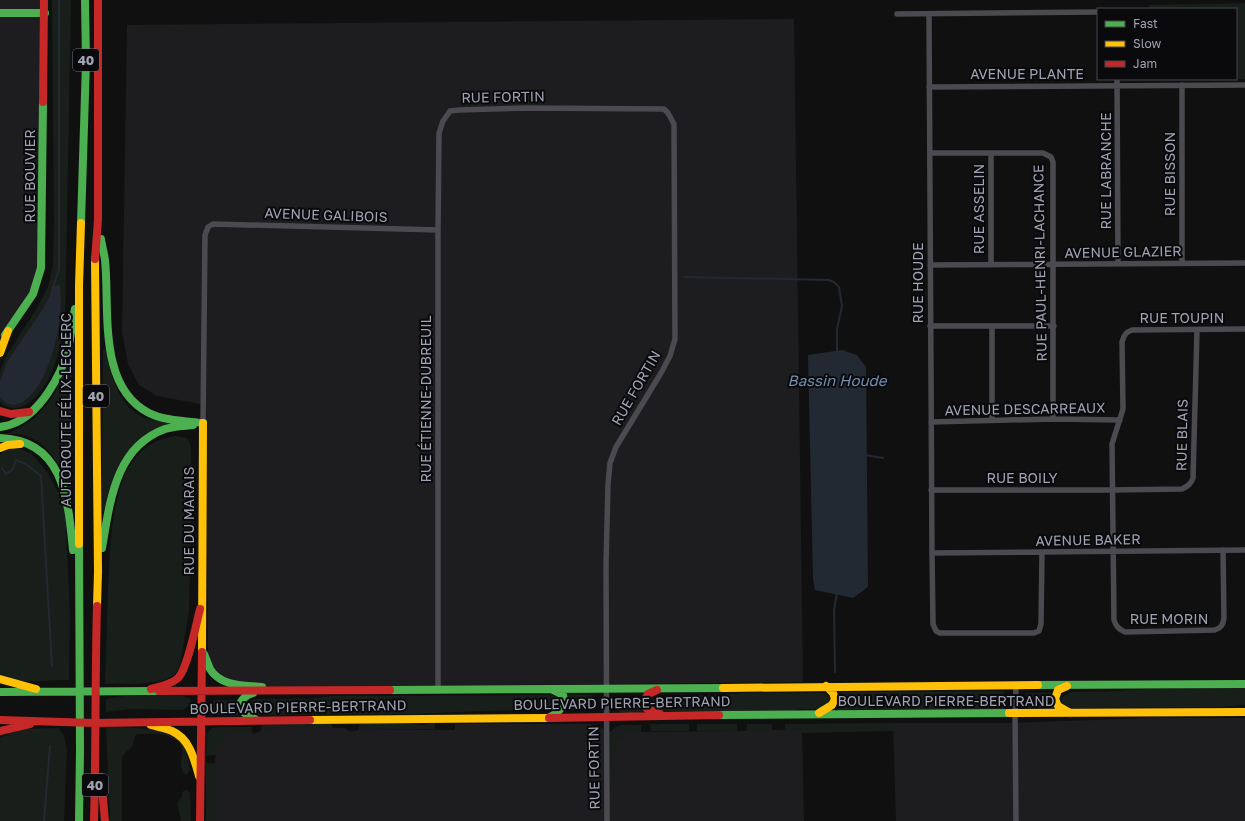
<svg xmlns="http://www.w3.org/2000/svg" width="1245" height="821" viewBox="0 0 1245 821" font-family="'Golos Text',sans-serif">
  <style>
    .built { fill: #1d1d1f }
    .green { fill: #181f1a }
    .water { fill: #232932 }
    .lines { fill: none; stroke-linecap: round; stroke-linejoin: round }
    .stream { stroke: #232932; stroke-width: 2 }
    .street { stroke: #4a4a50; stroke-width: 5.5 }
    .fast { stroke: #4caf50; stroke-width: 8 }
    .slow { stroke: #ffc107; stroke-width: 8 }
    .jam { stroke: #c62828; stroke-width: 8 }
    .labels { text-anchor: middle; stroke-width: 4; stroke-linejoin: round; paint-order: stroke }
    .shield { fill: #0a0a0c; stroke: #727581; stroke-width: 1 }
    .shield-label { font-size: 13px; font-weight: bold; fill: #9fa3b3 }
    .street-label { font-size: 14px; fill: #9fa3b3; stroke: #0a0a0c }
    .water-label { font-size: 15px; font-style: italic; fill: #738eb1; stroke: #0a0a0c }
  </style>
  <rect width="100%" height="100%" fill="#101010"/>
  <path class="built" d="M0 0H44L38 281 0 341Z
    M794 19 803 682 307 687 232 686 208 665 206 405 157 396 139 385 128 364 122 332 127 25Z
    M1150 718H1245V821H896L893 723H1006Z
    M455 724H591L597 728 600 727 610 732 747 731 802 729 804 821H215V763L216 745 221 743 226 734H253L261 731H266L269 728H345L350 732 361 729 455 730Z"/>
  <path class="green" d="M52 0H71L65 328C62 342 58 356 53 369 46 388 22 422 0 402V372L5 358 35 311 48 287 53 265 54 222Z
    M1245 3V79L1149 80V79H1236V9H1149V5Z
    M72 346 71 499C64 474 55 447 27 436 21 434 12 434 6 434 49 417 60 388 72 346Z
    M106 349C111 376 119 410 148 419 155 421 162 421 170 421L169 424 139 440 106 512 102 511 103 350Z
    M176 436 187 438 191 446 192 499 189 611 180 665C179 667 177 671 176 673 162 687 124 683 105 684 106 652 107 620 108 589 110 556 110 521 120 489 122 484 123 479 125 474 135 453 152 439 176 436Z
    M13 448 20 449 31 453 48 473 65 505 70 616 69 680C49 680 17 685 0 674V455L5 451Z
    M1245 688V705L1222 707 1072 708C1066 707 1063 706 1061 700L1062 697 1071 692 1117 691 1145 689Z
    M1004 691 1003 709 838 710 837 709C841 704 843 699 840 693L841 692Z
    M742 693H825L829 696C831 714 810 708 798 709 795 710 791 711 788 712L660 711H654L649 705 654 699 661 696 723 695Z
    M1026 693H1052L1053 695 1052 704 1055 709 1026 708Z
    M567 694 593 695V710H567L566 709 568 700Z
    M549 695 558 697 560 704 552 709 546 710 478 711 417 714 254 715 247 712 245 708C247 703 249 700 255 699H310L332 696Z
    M124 696H183L190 699 192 704 182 710 130 709 106 712V699Z
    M646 696 642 702 641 707 645 712C635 713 607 717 617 699Z
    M216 700H240C237 706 236 709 239 716L212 714C208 708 209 703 216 700Z
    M434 722 435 724V732L434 734 433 729H362L361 733 360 735 359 734V726L361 723C375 723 389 722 402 723 415 723 422 728 434 722Z
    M263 723 331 724 333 728H269L266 731H261V727Z
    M893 723V731L802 733V729L785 730V724Z
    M650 724H689V731H651Z
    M697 724H737V731H697Z
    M747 724H772V731H747Z
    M623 725H641V732H624L623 737 619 738 615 743V773L613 775 610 773 609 738C611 729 615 726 623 725Z
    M106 726 165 730 186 744 190 770 186 775C173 764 192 748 174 739 172 738 168 736 166 735 157 733 146 734 137 734L135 736 132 747 128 750 122 757V821H110Z
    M217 727H251L253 734H226L225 740 222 743 221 745 216 746V755L206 756 207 734 212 728Z
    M59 728 64 736 67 750 64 821H0V738L22 729Z
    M206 763H215V821H206Z
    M187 790 190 793 191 821H181L177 803 182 797 183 791Z"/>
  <path class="water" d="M60 285C61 298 61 311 59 325 55 348 43 395 18 404 14 405 10 405 6 403 4 402 2 399 0 397V381L7 362 43 309 50 295 52 286Z
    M842 350 857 355 866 367 868 587 853 598 815 590 813 579 808 355Z"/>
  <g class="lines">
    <path class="stream" d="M685 277 829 280 834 282 839 287 842 306 837 329V353
      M53 288 59 269V0
      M865 455 883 458
      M2 468 6 474 12 470 16 460 26 464 41 476 52 666
      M835 672 834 609 837 594
      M44 821 50 746"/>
    <path class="street" d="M897 14 1098 12
      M929 14 932 553 933 624 936 631 940 633H1034L1039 631 1041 624 1042 552
      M1117 79 1118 264
      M929 87 1245 85
      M930 153H1043L1051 157 1053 162V419
      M991 154V265
      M1182 263V85
      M930 265 1245 263
      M930 326H1054
      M992 420V326
      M931 422 1053 419 1120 420
      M203 423 205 235 208 227 213 224 438 230
      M931 490H1112L1182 489C1188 486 1191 484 1193 478L1197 330
      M1223 550 1224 618C1223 625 1221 628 1215 630L1125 632C1118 629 1116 626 1114 620L1112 444 1123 409 1122 342C1124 335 1126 332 1132 330L1245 329
      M932 553 1245 550
      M438 689V230L439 133 443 121 450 111 459 110 526 108 664 109 668 113 674 124 675 339 670 356 661 373 616 447 610 463 608 484 606 565 607 821
      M1016 821 1015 713 1016 686"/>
    <path class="fast" d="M0 13H45
      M81 223 86 62 85 0
      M101 239C102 246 104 253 105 260 110 308 97 387 149 413 165 421 186 421 203 423
      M5 335 33 294 41 268 43 102
      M0 427C4 426 8 426 12 424 40 414 61 376 68 349 71 336 72 322 75 309
      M0 438C64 440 68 500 73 550
      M79 544 80 751 79 821
      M102 548C110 502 115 447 165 429 174 426 184 426 193 425
      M204 654C206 659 208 664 210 669 221 687 244 685 262 687
      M1038 685 1245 684
      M390 690 723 688
      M0 692 159 691
      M253 693C250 694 246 696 244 698 234 708 247 716 255 719
      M719 715 1009 713
      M550 717C559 712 566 706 563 695L553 690"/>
    <path class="slow" d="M95 259 98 572 97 606
      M0 353 8 331
      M0 448 8 445 20 444
      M79 544V286L81 223
      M202 652 203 423
      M0 679 36 689
      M1067 686 1058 690 1055 699 1058 706 1070 713
      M723 688 1038 685
      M819 713 832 705 835 699 833 693 826 686
      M1009 713 1245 712
      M310 720 549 718
      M151 725C158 727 166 728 172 731 190 739 194 759 199 776"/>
    <path class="jam" d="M43 102 44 0
      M95 259 98 220V0
      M0 411 11 414 29 412
      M151 689C159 687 174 683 179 677 188 666 196 625 200 609
      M657 690 648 694 644 702 647 709 660 714
      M159 691 390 690
      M549 718 719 715
      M0 720 94 723 310 720
      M0 731 30 724
      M101 777 105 821
      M94 821C96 749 95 678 97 606
      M200 821 202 652"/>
  </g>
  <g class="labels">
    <g class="shield">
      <rect x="73" y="49" width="26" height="22" rx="3"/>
      <rect x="83" y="385" width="26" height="22" rx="3"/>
      <rect x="82" y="774" width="26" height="22" rx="3"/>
    </g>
    <g class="shield-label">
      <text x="86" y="65">40</text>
      <text x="96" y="401">40</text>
      <text x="95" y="790">40</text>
    </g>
    <g class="street-label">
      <text x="1027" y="79">AVENUE PLANTE</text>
      <text transform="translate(503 97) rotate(-1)" y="5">RUE FORTIN</text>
      <text transform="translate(1106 171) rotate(-90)" y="5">RUE LABRANCHE</text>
      <text transform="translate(1170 174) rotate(-90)" y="5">RUE BISSON</text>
      <text transform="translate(30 176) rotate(-90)" y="5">RUE BOUVIER</text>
      <text transform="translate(979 209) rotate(-90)" y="5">RUE ASSELIN</text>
      <text transform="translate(326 215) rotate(2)" y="5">AVENUE GALIBOIS</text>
      <text transform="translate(1123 252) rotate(-1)" y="5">AVENUE GLAZIER</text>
      <text transform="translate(1040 263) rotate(-91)" y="5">RUE PAUL-HENRI-LACHANCE</text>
      <text transform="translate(918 283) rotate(-90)" y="5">RUE HOUDE</text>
      <text x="1182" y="323">RUE TOUPIN</text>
      <text transform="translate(636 388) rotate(-60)" y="5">RUE FORTIN</text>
      <text transform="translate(426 399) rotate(-90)" y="5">RUE ÉTIENNE-DUBREUIL</text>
      <text transform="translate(1025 409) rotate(-1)" y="5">AVENUE DESCARREAUX</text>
      <text transform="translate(66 410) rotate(-90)" y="5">AUTOROUTE FÉLIX-LECLERC</text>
      <text transform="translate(1182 435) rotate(-89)" y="5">RUE BLAIS</text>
      <text x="1022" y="483">RUE BOILY</text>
      <text transform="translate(189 521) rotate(-90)" y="5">RUE DU MARAIS</text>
      <text transform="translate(1088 540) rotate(-1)" y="5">AVENUE BAKER</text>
      <text x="1169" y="624">RUE MORIN</text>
      <text x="946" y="706">BOULEVARD PIERRE-BERTRAND</text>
      <text transform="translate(622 703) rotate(-1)" y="5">BOULEVARD PIERRE-BERTRAND</text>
      <text transform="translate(298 707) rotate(-1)" y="5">BOULEVARD PIERRE-BERTRAND</text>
      <text transform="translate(594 768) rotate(-91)" y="5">RUE FORTIN</text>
    </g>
    <g class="water-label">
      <text x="837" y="386">Bassin Houde</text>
    </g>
  </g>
  <rect x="1097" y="8" width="140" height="72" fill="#0a0a0c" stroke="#46474f"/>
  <rect x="1105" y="21" width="20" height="6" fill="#4caf50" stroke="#46474f"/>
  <text x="1133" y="28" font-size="12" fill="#9fa3b3">Fast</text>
  <rect x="1105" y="41" width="20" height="6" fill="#ffc107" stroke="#46474f"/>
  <text x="1133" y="48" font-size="12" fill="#9fa3b3">Slow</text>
  <rect x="1105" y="61" width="20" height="6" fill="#c62828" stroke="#46474f"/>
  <text x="1133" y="68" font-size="12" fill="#9fa3b3">Jam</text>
</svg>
